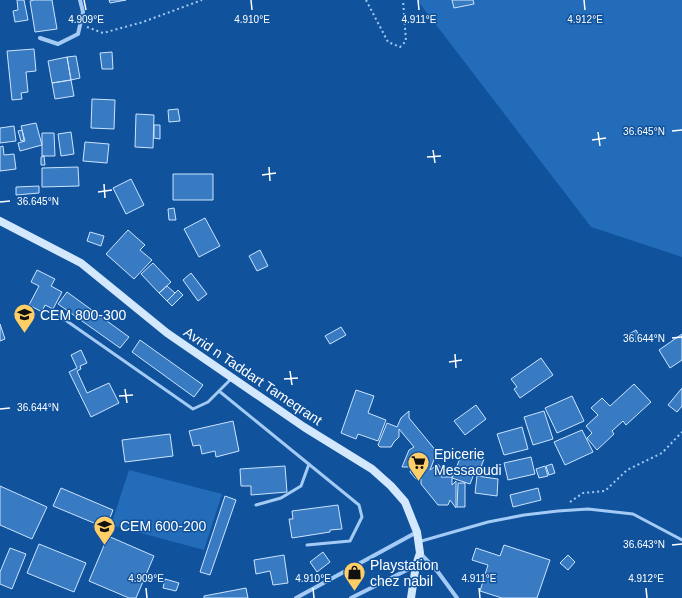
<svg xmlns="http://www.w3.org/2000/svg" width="682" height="598" viewBox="0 0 682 598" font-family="Helvetica,sans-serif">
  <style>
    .green { fill: #226cb9 }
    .building { fill: #397bc2; stroke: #cce4fe }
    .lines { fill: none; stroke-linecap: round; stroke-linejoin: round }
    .path { stroke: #a3cbf5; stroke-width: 2; stroke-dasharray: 2 3; stroke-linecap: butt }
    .lane { stroke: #a3cbf5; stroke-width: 3 }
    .street { stroke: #a3cbf5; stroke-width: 4 }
    .secondary { stroke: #d3e7fd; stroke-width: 8 }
    .ticks { fill: none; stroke: #fff; stroke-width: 1.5 }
    .labels { text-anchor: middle; stroke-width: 3; stroke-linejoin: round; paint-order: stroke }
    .poi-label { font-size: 14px; fill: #fff; stroke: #10529b; text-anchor: start }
    .street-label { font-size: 14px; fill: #fff; stroke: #10529b }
    .ticks-label { font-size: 10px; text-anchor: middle; fill: #fff; stroke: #10529b; stroke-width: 3; stroke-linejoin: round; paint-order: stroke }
  </style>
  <rect width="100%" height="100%" fill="#10529b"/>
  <path class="green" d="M417 0H682V257L591 227Z
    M129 470 222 494 204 550 111 525Z"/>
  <path class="building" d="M17 0H24L28 20 15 22 13 11 18 10Z
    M34 0H52L57 29 35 32 30 1Z
    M109 0H126L110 3Z
    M452 0H473L474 4 454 8Z
    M34 49 36 71 26 72 28 92 21 93 22 99 12 100 7 51Z
    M112 52 113 69H102L100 53Z
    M76 56 80 78 71 80 67 57Z
    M67 57 71 80 52 83 48 61Z
    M71 80 74 96 55 99 52 83Z
    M92 99 115 100 114 129 91 128Z
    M178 109 180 121 169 122 168 110Z
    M136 114 154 115 153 148 135 147Z
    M36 123 42 145 20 151 18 143 25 141 21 126Z
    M154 125H160V139L154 138Z
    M14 126 16 141 0 143V128Z
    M22 130 24 140 21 141 18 131Z
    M71 132 74 154 61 156 58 134Z
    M42 133H54L55 156H42Z
    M85 142 109 144 107 163 83 161Z
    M3 146 4 155 14 154 16 169 0 171V147Z
    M44 156 45 165H41V157Z
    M78 167 79 186 42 187V168Z
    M173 174H213V200H173Z
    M131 179 144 205 126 214 113 188Z
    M39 186V193L16 195V187Z
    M174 208 176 220H169L168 209Z
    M205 218 220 246 199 257 184 229Z
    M128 230 145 245 140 250 152 260 134 279 106 254Z
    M90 232 104 236 101 246 87 241Z
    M260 250 268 266 257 271 249 256Z
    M153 263 171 282 159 293 141 274Z
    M37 270 55 279 51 286 62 292 53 309 45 305 42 312 29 305 39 286 31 282Z
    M191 273 207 294 198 301 183 280Z
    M167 286 175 293 167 301 159 293Z
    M178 290 183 295 172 306 167 301Z
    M67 292 129 337 120 348 58 304Z
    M0 324 5 339 0 341Z
    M341 327 346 335 330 344 325 336Z
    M636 330 641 339 634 342 629 334Z
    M682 334V360L670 368 659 350Z
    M140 340 203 385 194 397 132 352Z
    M81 350 87 363 80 366 81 369 77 371 87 393 109 383 119 403 91 417 69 372 77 368 71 355Z
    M541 358 553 375 520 398 514 389 517 387 511 379Z
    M634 384 651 402 626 425 623 421 612 431 614 434 597 450 587 438 592 433 586 426 598 415 591 408 602 398 610 406Z
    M682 388V406L677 412 668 405Z
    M356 390 374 396 368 413 386 420 378 441 358 434 356 439 341 433Z
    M572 396 584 421 557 433 545 408Z
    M476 405 486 419 465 435 454 421Z
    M409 411V418L437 452 430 470 438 464 444 472 441 477H452V485L456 481V508L450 500 448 505H438L421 484V479H416L410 472 412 467H402L409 450 414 447 399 429V437L394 442 391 447H380L378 445 387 423 397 427 401 418Z
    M544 411 553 439 533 445 524 417Z
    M233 421 239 451 216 457 215 451 202 454 200 445 193 446 189 431Z
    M522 427 528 449 504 455 497 434Z
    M582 430 593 452 565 465 554 442Z
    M170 434 173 456 125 462 122 440Z
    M463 451 484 459 478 475 474 474 470 484 452 478Z
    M531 457 535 474 508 480 504 463Z
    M552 464 555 473 549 475 546 466Z
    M285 466 287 492 251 495V486H241L240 469Z
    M545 466 548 476 539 478 536 469Z
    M477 476 498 479 497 496 475 493Z
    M458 483H465V507H457Z
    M0 486 47 507 32 539 0 525Z
    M61 488 113 510 106 528 53 506Z
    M538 488 541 500 513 507 510 495Z
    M225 496 236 500 210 575 200 572Z
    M338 505 342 529 330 530V532L292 538 289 519H293L292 511Z
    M108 536 154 556 136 598H129L89 581Z
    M39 544 86 563 74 592 27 573Z
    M504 545 550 560 537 598H502L480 591 488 565 472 560 476 548 500 556Z
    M10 548 26 554 12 589 0 584V572Z
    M323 552 330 562 317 572 310 562Z
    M284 555 288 583 273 585 270 571 256 574 254 560Z
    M568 555 575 562 568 570 560 563Z
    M165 579 179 583 176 591 163 588Z
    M246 588 248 598H204V596Z"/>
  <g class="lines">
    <path class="path" d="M366 0 388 42 400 47 406 41 403 0
      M87 27 103 33 143 22 202 0
      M570 502 583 493 605 491 627 470 662 453 682 432"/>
    <path class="lane" d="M51 310 193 409 208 402 231 379
      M219 391 359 505 362 517 350 541 307 545
      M256 505 281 498 301 486 309 464
      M418 542 488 522 524 515 558 511 588 509 633 514 682 540"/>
    <path class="street" d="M40 38 58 44 78 34 83 12 80 0
      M420 553 438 572 457 598
      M296 598 417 532
      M351 598 415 566"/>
    <path class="secondary" d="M0 221 81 263 167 333 304 427 372 469 391 486 405 502 417 532 420 553 416 565 411 598"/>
  </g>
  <path class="ticks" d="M84 0 86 10M251 0 252 10M418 0 419 10M584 0 585 10M672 131 682 130M598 132 600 146M592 140 606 138M433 150 435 163M427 157 441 156M269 167 270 181M262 175 276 173M104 184 105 198M98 192 112 190M0 202 10 201M672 338 682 337M455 354 456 368M449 362 462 360M290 371 292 385M284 379 298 378M125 389 127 403M119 396 133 395M0 409 10 408M672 545 682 544M146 588 147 598M313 588 314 598M479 588 480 598M646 588 647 598"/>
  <defs>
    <symbol id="school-pin" viewBox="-11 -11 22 30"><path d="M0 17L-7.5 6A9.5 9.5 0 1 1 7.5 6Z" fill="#ffce67" stroke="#10529b"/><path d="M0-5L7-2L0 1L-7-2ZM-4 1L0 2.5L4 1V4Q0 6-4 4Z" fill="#111"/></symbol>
    <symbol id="supermarket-pin" viewBox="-11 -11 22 30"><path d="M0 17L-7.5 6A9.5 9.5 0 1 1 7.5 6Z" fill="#ffce67" stroke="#10529b"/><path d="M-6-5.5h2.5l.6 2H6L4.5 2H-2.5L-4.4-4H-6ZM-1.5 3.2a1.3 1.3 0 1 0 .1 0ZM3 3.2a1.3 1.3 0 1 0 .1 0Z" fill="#111"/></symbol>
    <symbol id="shop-pin" viewBox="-11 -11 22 30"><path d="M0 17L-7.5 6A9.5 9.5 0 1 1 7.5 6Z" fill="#ffce67" stroke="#10529b"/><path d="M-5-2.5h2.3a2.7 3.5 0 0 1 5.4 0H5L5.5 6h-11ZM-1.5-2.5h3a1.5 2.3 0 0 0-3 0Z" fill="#111"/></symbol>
  </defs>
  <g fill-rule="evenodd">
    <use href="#school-pin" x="12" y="302" width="25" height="34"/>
    <use href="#supermarket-pin" x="406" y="450" width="25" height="34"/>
    <use href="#school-pin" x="92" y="514" width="25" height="34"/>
    <use href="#shop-pin" x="342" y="560" width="25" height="34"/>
  </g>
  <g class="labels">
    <g class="poi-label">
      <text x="40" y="320">CEM 800-300</text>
      <text x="434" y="459">Epicerie<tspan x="434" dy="16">Messaoudi</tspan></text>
      <text x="120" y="531">CEM 600-200</text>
      <text x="370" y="570">Playstation<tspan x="370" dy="16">chez nabil</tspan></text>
    </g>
    <g class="street-label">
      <text transform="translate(253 376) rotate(34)" y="5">Avrid n Taddart Tameqrant</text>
    </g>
  </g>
  <g class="ticks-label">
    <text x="86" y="23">4.909°E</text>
    <text x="252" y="23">4.910°E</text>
    <text x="419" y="23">4.911°E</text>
    <text x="585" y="23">4.912°E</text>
    <text x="644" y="135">36.645°N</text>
    <text x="38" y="205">36.645°N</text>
    <text x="644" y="342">36.644°N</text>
    <text x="38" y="411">36.644°N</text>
    <text x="644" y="548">36.643°N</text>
    <text x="146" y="582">4.909°E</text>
    <text x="313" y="582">4.910°E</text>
    <text x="479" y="582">4.911°E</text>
    <text x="646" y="582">4.912°E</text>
  </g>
</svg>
